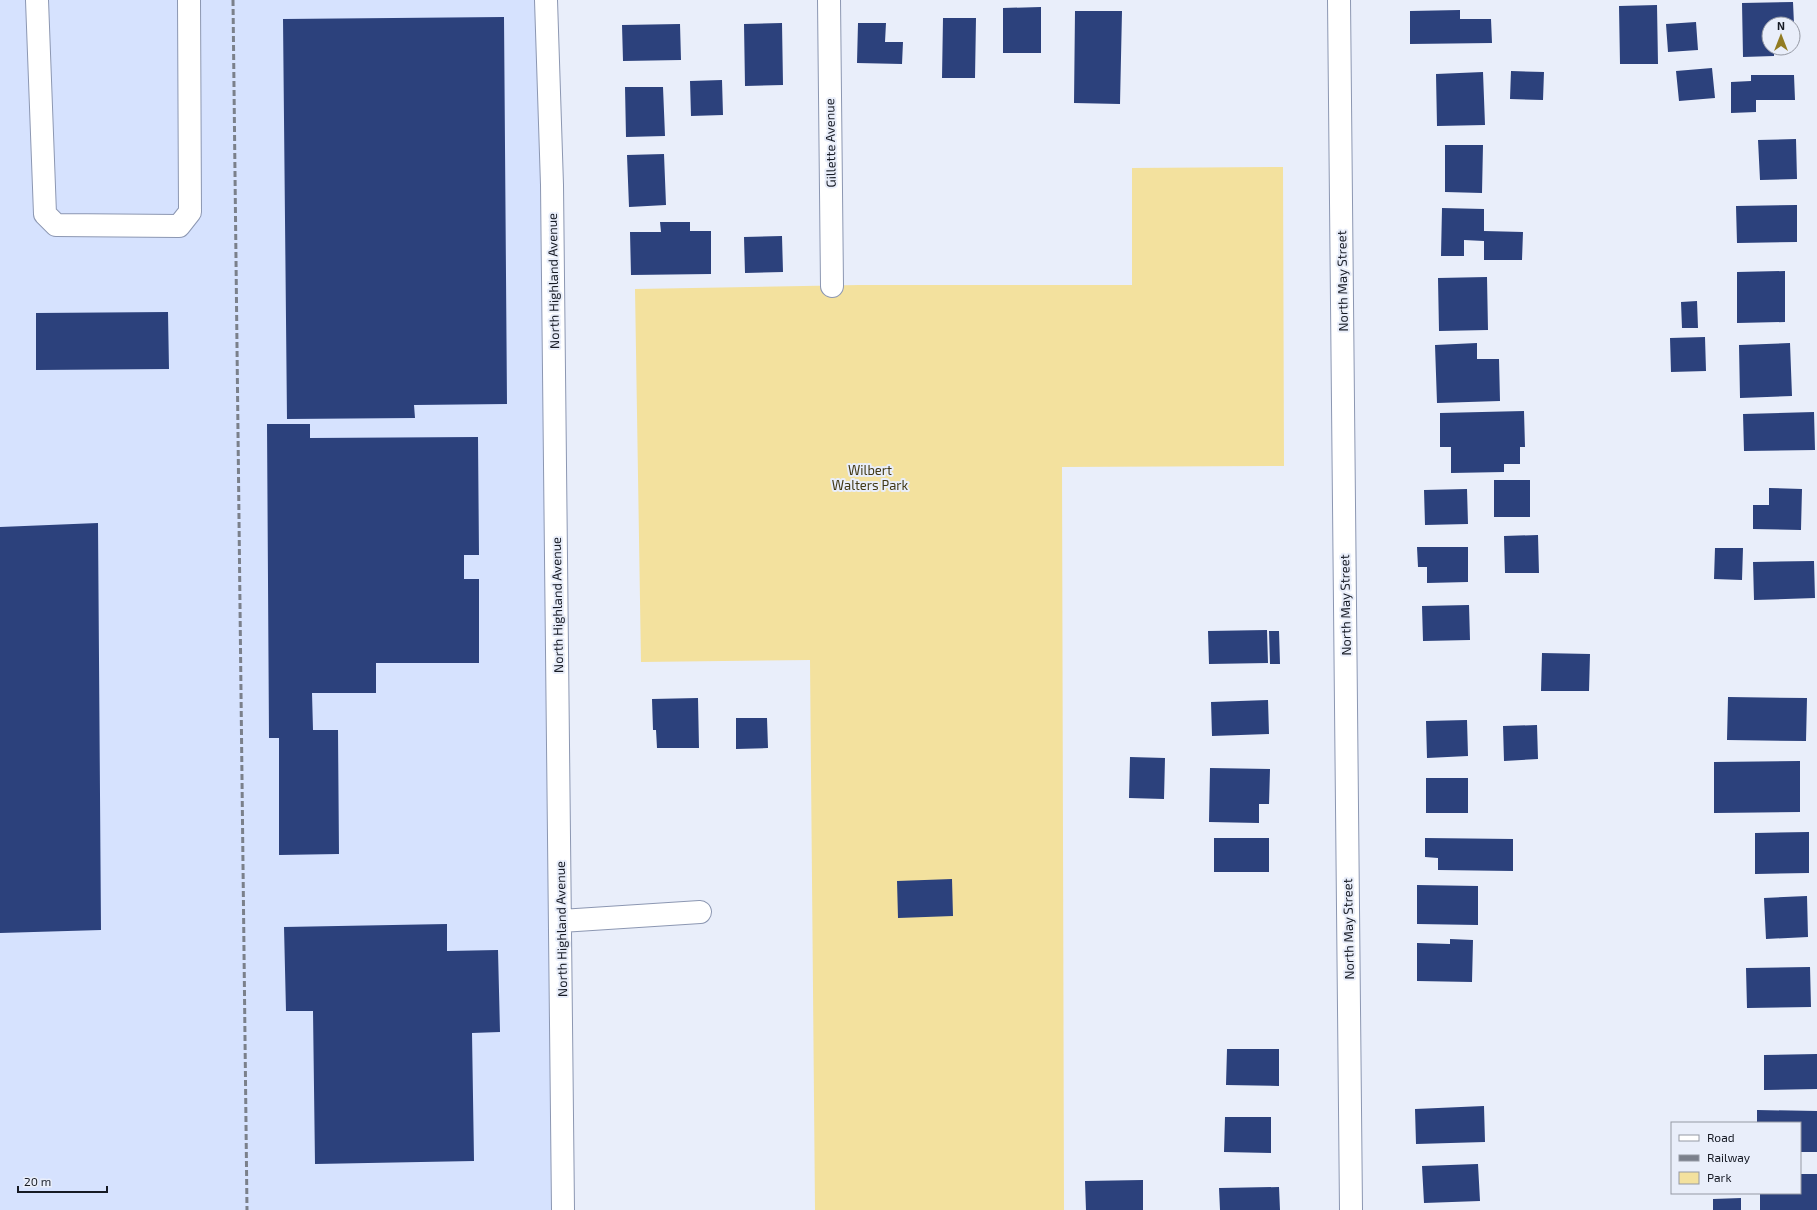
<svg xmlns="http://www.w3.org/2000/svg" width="1817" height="1210" viewBox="0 0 1817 1210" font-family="'Exo 2',sans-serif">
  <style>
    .built { fill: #d6e2fe }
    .green { fill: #f3e19e }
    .building { fill: #2c417c }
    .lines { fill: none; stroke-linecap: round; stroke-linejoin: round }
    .minor-casing { stroke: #8c97b2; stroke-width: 24 }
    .minor { stroke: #fff; stroke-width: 22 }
    .rail { stroke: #7b808b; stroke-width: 3; stroke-dasharray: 6 3; stroke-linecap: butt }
    .labels { text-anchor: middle; stroke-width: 4; stroke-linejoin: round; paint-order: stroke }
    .street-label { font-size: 13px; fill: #161a24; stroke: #e9eefa }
    .park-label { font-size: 13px; fill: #413815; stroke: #e9eefa }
  </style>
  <rect width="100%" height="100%" fill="#e9eefa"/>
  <path class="built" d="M0 0H535L571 1210H0Z"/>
  <path class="green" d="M1283 167 1284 466 1062 467 1064 1210H815L810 660 641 662 635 289 859 285H1132V168Z"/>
  <path class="building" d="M1793 2 1794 24H1769V48H1774V56L1743 57 1742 3Z
    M1657 5 1658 64H1620L1619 6Z
    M1041 7V53H1003V8Z
    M1460 10V19H1491L1492 43 1410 44V11Z
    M1075 11H1122L1120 104 1074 103Z
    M504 17 507 404 414 405 415 418 287 419 283 19Z
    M943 18H976L975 78H942Z
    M1696 22 1698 50 1668 52 1666 24Z
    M782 23 783 85 745 86 744 24Z
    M858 23H886L885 42H903L902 64 857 63Z
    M680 24 681 60 623 61 622 25Z
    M1793 31H1794L1795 45H1793Z
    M1712 68 1715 98 1679 101 1676 71Z
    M1511 71 1544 72 1543 100 1510 99Z
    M1483 72 1485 125 1437 126 1436 74Z
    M1751 75H1794L1795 100H1756V112L1731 113V82L1751 81Z
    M722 80 723 115 691 116 690 81Z
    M625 87H663L665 136 626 137Z
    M1796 139 1797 179 1760 180 1758 140Z
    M1445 145H1483L1482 193 1445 192Z
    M664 154 666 205 629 207 627 155Z
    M1797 205V242L1737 243 1736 206Z
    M1442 208 1484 209V231L1523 232 1522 260H1484V241L1464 240V256H1441Z
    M660 222H690V231H711V274L631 275 630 232H661Z
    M782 236 783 272 745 273 744 237Z
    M1785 271V322L1737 323V272Z
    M1487 277 1488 330 1439 331 1438 278Z
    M1697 301 1698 328H1682L1681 302Z
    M168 312 169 369 36 370V313Z
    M1705 337 1706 371 1671 372 1670 338Z
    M1477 343V359H1499L1500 401 1437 403 1435 345Z
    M1790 343 1792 396 1740 398 1739 345Z
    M1524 411 1525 447H1520V464H1504V472L1451 473V447H1440V413Z
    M1814 412 1815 450 1744 451 1743 414Z
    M267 424H310V438L478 437 479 555H464V579H479V663H376V693H312L313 730H338L339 854 279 855V738H269Z
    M1494 480H1530V517H1494Z
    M1769 488 1802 489 1801 530 1753 529V505H1769Z
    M1467 489 1468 524 1425 525 1424 490Z
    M98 523 101 930 0 933V527Z
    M1538 535 1539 573H1505L1504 536Z
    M1417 547H1468V582L1427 583V567H1418Z
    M1715 548H1743L1742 580 1714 579Z
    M1814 561 1815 598 1754 600 1753 562Z
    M1469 605 1470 640 1423 641 1422 606Z
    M1267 630 1268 663 1209 664 1208 631Z
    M1269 631H1279L1280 664H1270Z
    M1542 653 1590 654 1589 691H1541Z
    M1728 697 1807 698 1806 741 1727 740Z
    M698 698 699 748H657L656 730H653L652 699Z
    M1268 700 1269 734 1212 736 1211 702Z
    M736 718H767L768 748 736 749Z
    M1467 720 1468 756 1427 758 1426 721Z
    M1537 725 1538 759 1504 761 1503 726Z
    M1130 757 1165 758 1164 799 1129 798Z
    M1800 761V812L1714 813V762Z
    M1210 768 1270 769 1269 804H1259V823L1209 822Z
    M1426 778H1468V813H1426Z
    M1809 832V873L1755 874V833Z
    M1214 838H1269V872H1214Z
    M1425 838 1513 839V871L1438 870V858L1425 857Z
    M952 879 953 916 898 918 897 881Z
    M1417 885 1478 886V925L1417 924Z
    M1807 896 1808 937 1766 939 1764 898Z
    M447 924V951L498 950 500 1032 472 1033 474 1161 315 1164 313 1011H286L284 927Z
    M1450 939 1473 940 1472 982 1417 981V943L1450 944Z
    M1810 967 1811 1007 1747 1008 1746 968Z
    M1227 1049H1279V1086L1226 1085Z
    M1817 1054V1089L1764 1090V1055Z
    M1484 1106 1485 1142 1416 1144 1415 1109Z
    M1757 1110 1817 1111V1152H1800V1123H1757Z
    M1225 1117H1271V1153L1224 1152Z
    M1478 1164 1480 1201 1424 1203 1422 1166Z
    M1800 1174H1817V1210H1760V1193H1800Z
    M1143 1180V1210H1086L1085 1181Z
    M1279 1187 1280 1210H1220L1219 1188Z
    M1741 1198V1210H1713V1199Z"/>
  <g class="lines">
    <defs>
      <path id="minor" d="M37 0 45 214 56 225 179 226 190 212 189 0
        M546 0 552 185 563 1210
        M829 0 832 286
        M1339 0 1351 1210
        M561 921 700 912"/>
    </defs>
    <use href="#minor" class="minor-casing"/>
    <use href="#minor" class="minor"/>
    <path class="rail" d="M233 0 247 1210"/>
  </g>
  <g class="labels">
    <g class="street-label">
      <text transform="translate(830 143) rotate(-91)" y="5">Gillette Avenue</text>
      <text transform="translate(553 281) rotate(-91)" y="5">North Highland Avenue</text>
      <text transform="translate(1342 281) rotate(-91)" y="5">North May Street</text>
      <text transform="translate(557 605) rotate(-91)" y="5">North Highland Avenue</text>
      <text transform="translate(1345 605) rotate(-91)" y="5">North May Street</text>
      <text transform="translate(561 929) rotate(-91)" y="5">North Highland Avenue</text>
      <text transform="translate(1348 929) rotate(-91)" y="5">North May Street</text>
    </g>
    <g class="park-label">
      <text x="870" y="475">Wilbert<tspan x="870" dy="15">Walters Park</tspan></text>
    </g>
  </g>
  <rect x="1671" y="1122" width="130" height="72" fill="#e9eefa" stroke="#9599a4"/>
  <rect x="1679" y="1135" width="20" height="6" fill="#ffffff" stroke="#9599a4"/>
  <text x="1707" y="1142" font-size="12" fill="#161a24">Road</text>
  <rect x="1679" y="1155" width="20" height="6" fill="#7b808b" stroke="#9599a4"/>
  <text x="1707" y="1162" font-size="12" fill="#161a24">Railway</text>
  <rect x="1679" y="1172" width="20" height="12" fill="#f3e19e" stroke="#9599a4"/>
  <text x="1707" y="1182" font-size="12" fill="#161a24">Park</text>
  <g transform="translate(1781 36)"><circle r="19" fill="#e9eefa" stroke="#9599a4"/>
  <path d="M0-3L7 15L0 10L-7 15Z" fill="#927c22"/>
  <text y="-6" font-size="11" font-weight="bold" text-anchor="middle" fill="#161a24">N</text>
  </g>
  <path d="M18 1186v6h89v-6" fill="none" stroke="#161a24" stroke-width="2"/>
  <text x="24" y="1186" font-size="12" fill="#161a24" stroke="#e9eefa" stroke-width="3" paint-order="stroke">20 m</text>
</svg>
